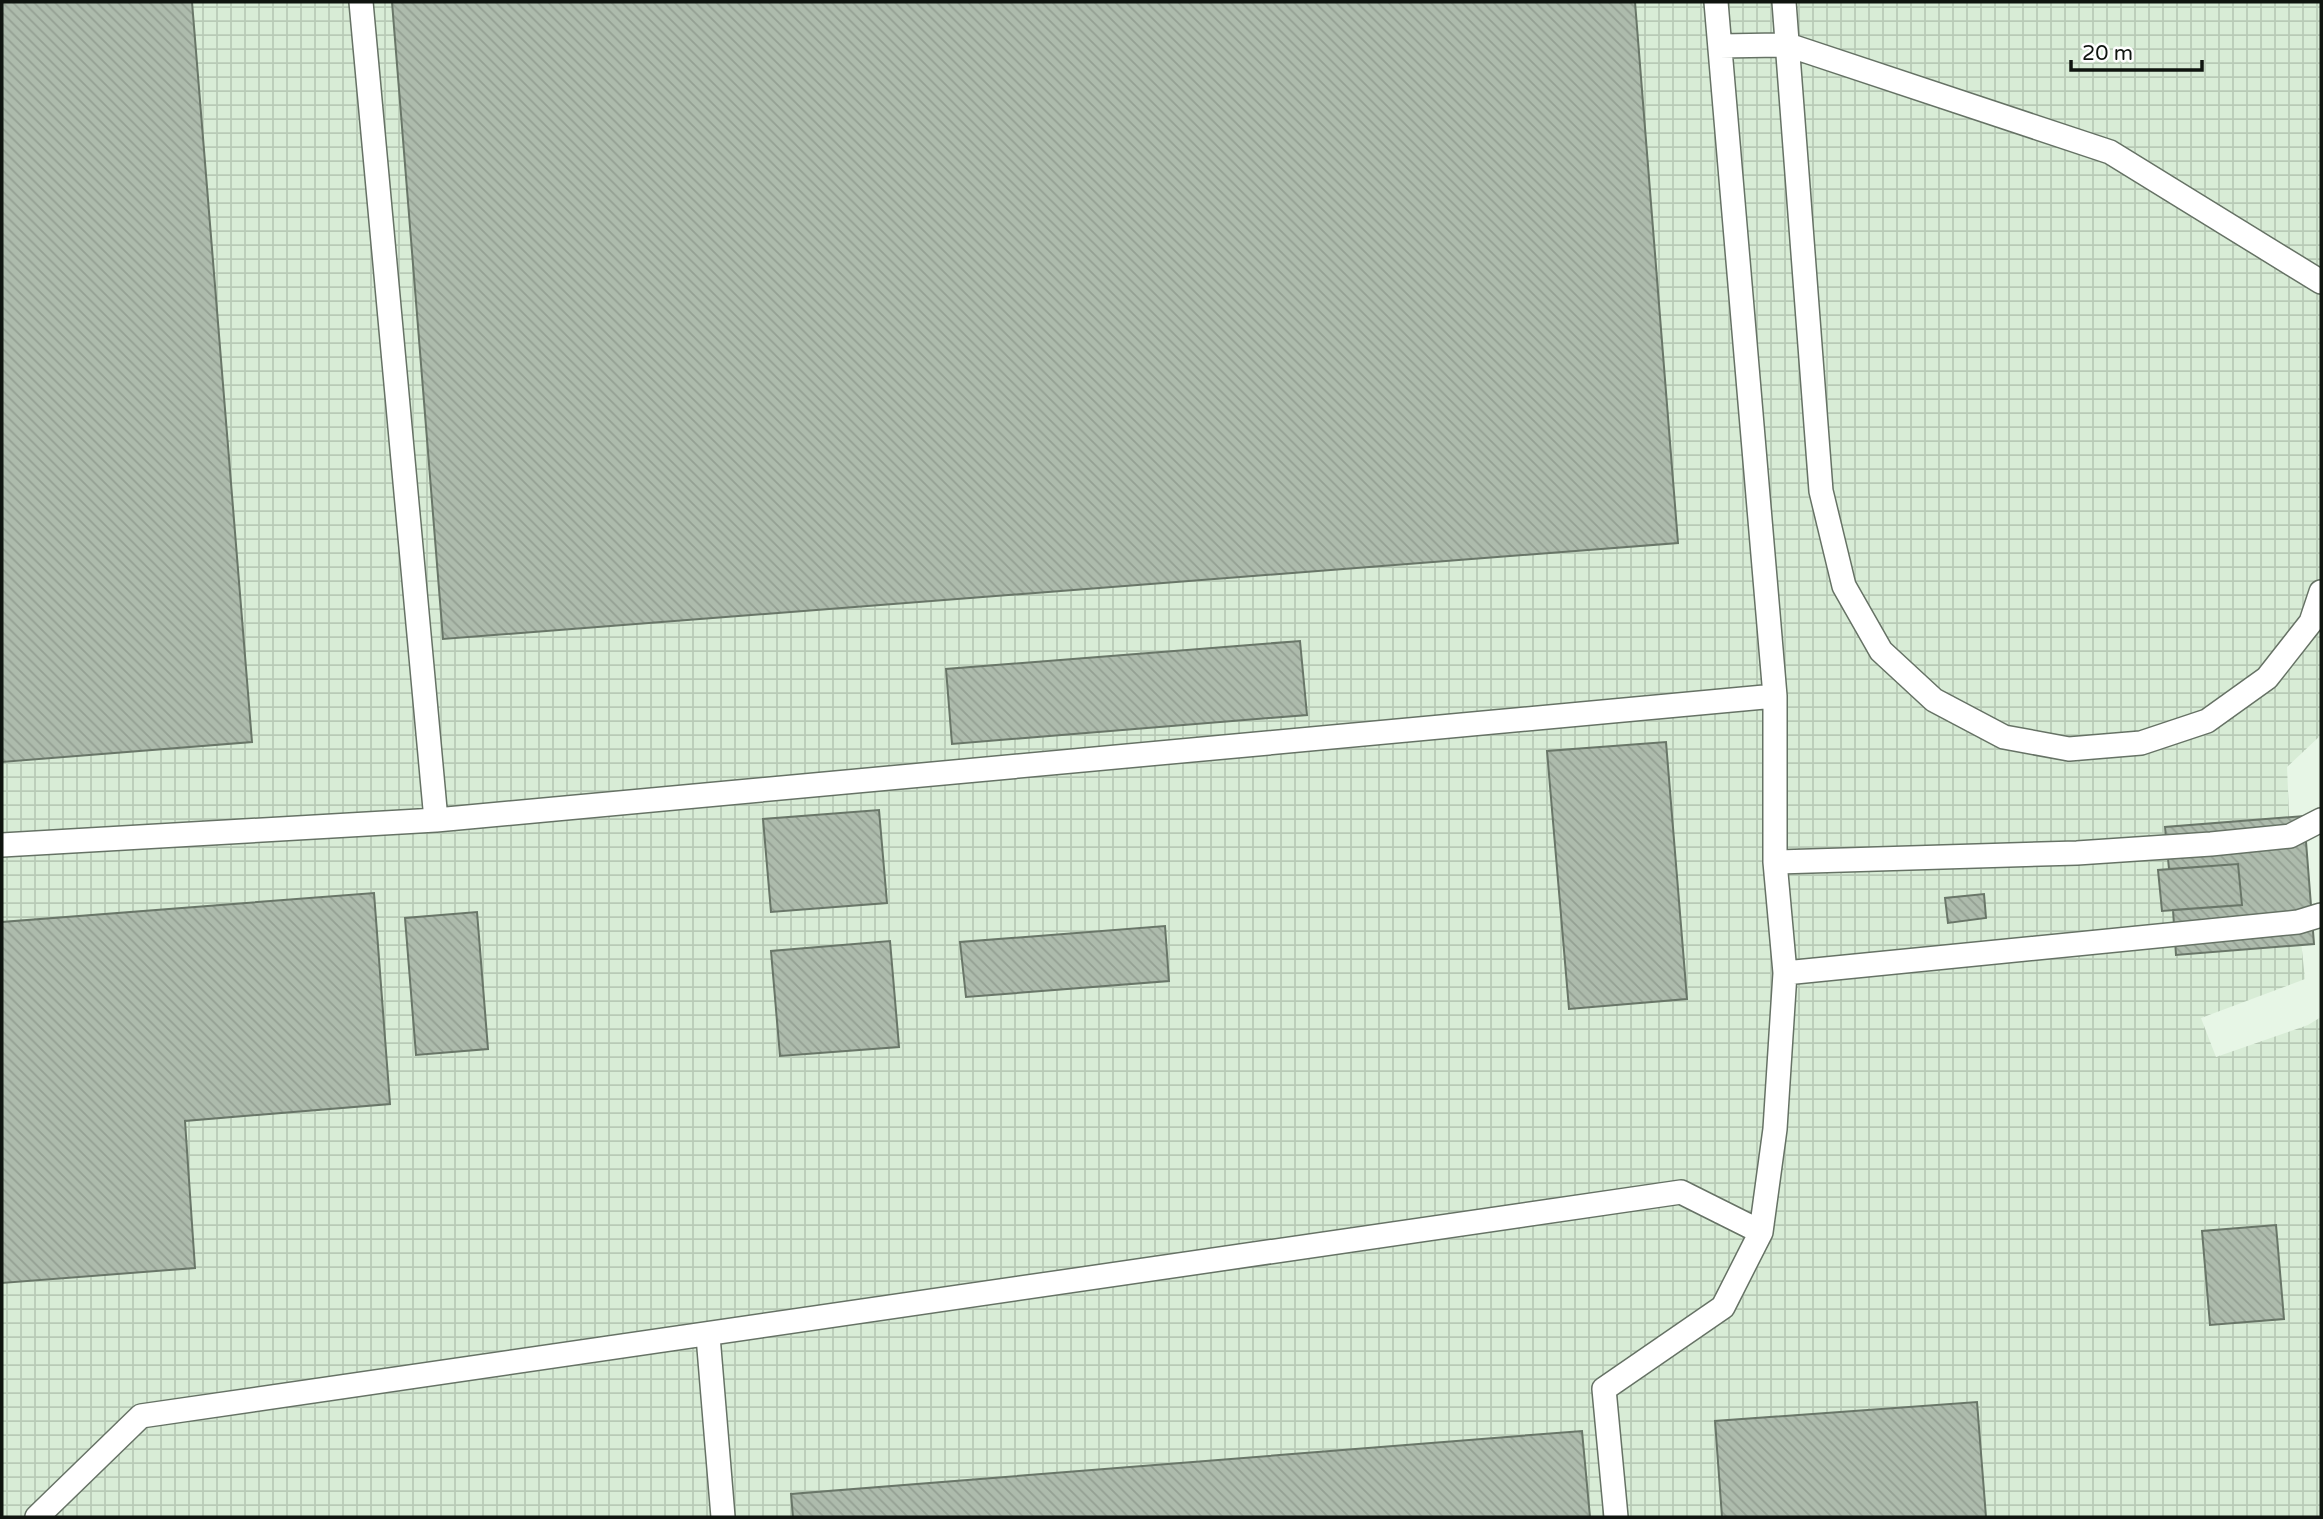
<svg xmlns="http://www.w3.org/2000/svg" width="2323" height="1519" viewBox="0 0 2323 1519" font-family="'Varela Round',sans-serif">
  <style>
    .industrial { fill: url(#industrial-grid) }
    .building { fill: url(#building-back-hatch); stroke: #697668; stroke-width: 2 }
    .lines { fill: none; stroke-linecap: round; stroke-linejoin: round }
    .service-casing { stroke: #667265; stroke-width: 26 }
    .service { stroke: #fff; stroke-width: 23 }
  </style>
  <defs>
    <pattern id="industrial-grid" width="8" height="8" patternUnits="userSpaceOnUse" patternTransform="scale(1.75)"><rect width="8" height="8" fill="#d8ecd6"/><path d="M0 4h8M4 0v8" fill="none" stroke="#b8cab6"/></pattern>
    <pattern id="building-back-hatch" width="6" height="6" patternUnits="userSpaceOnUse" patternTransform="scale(1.75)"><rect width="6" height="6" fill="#adbbac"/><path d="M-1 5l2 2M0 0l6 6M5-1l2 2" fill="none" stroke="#94a093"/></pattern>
  </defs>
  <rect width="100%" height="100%" fill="#e7f6e6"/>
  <path class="industrial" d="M2 2H2321V735L2287 767 2290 836 2305 979 2201 1018 2216 1057 2308 1025 2321 1017V1517H2Z"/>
  <path class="building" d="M2 2H192L252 742 2 762Z
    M392 2H1635L1678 543 443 639Z
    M1300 641 1307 715 952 744 946 669Z
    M1666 742 1687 999 1569 1009 1547 751Z
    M879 810 887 903 771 912 763 819Z
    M2304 816 2314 944 2176 955 2173 910 2242 905 2238 864 2169 869 2165 827Z
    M2238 864 2242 905 2162 911 2158 870Z
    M374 893 390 1104 185 1121 195 1268 2 1283V922Z
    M1984 894 1986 918 1948 923 1945 898Z
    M477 912 488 1049 416 1055 405 918Z
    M1165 926 1169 981 966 997 960 942Z
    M890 941 899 1047 780 1056 771 951Z
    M2276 1225 2284 1319 2210 1325 2202 1231Z
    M1977 1402 1986 1517H1722L1715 1421Z
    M1582 1431 1590 1517H793L791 1494Z"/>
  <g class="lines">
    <defs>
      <path id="service" d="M361 2 436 820 1775 696
        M1784 2 1821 491 1844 586 1881 651 1934 700 2004 737 2069 749 2141 743 2207 721 2267 678 2311 622 2321 592
        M1720 46 1788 45 2110 152 2321 282
        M2 845 436 820
        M1775 862 2077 853 2211 844 2290 836 2321 820
        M1785 973 2298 922 2321 915
        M708 1336 723 1517
        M37 1517 141 1416 1681 1192 1761 1232
        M1616 1517 1604 1389 1723 1307 1761 1232 1775 1129 1785 973 1775 862V696L1716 2"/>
    </defs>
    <use href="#service" class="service-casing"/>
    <use href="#service" class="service"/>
  </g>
  <rect width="2323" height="1519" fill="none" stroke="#0f140f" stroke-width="7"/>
  <path d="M2071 60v10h131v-10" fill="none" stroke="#0f140f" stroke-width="3.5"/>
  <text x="2082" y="60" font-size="21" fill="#0f140f" stroke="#fefefe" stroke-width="5" paint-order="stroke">20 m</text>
</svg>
